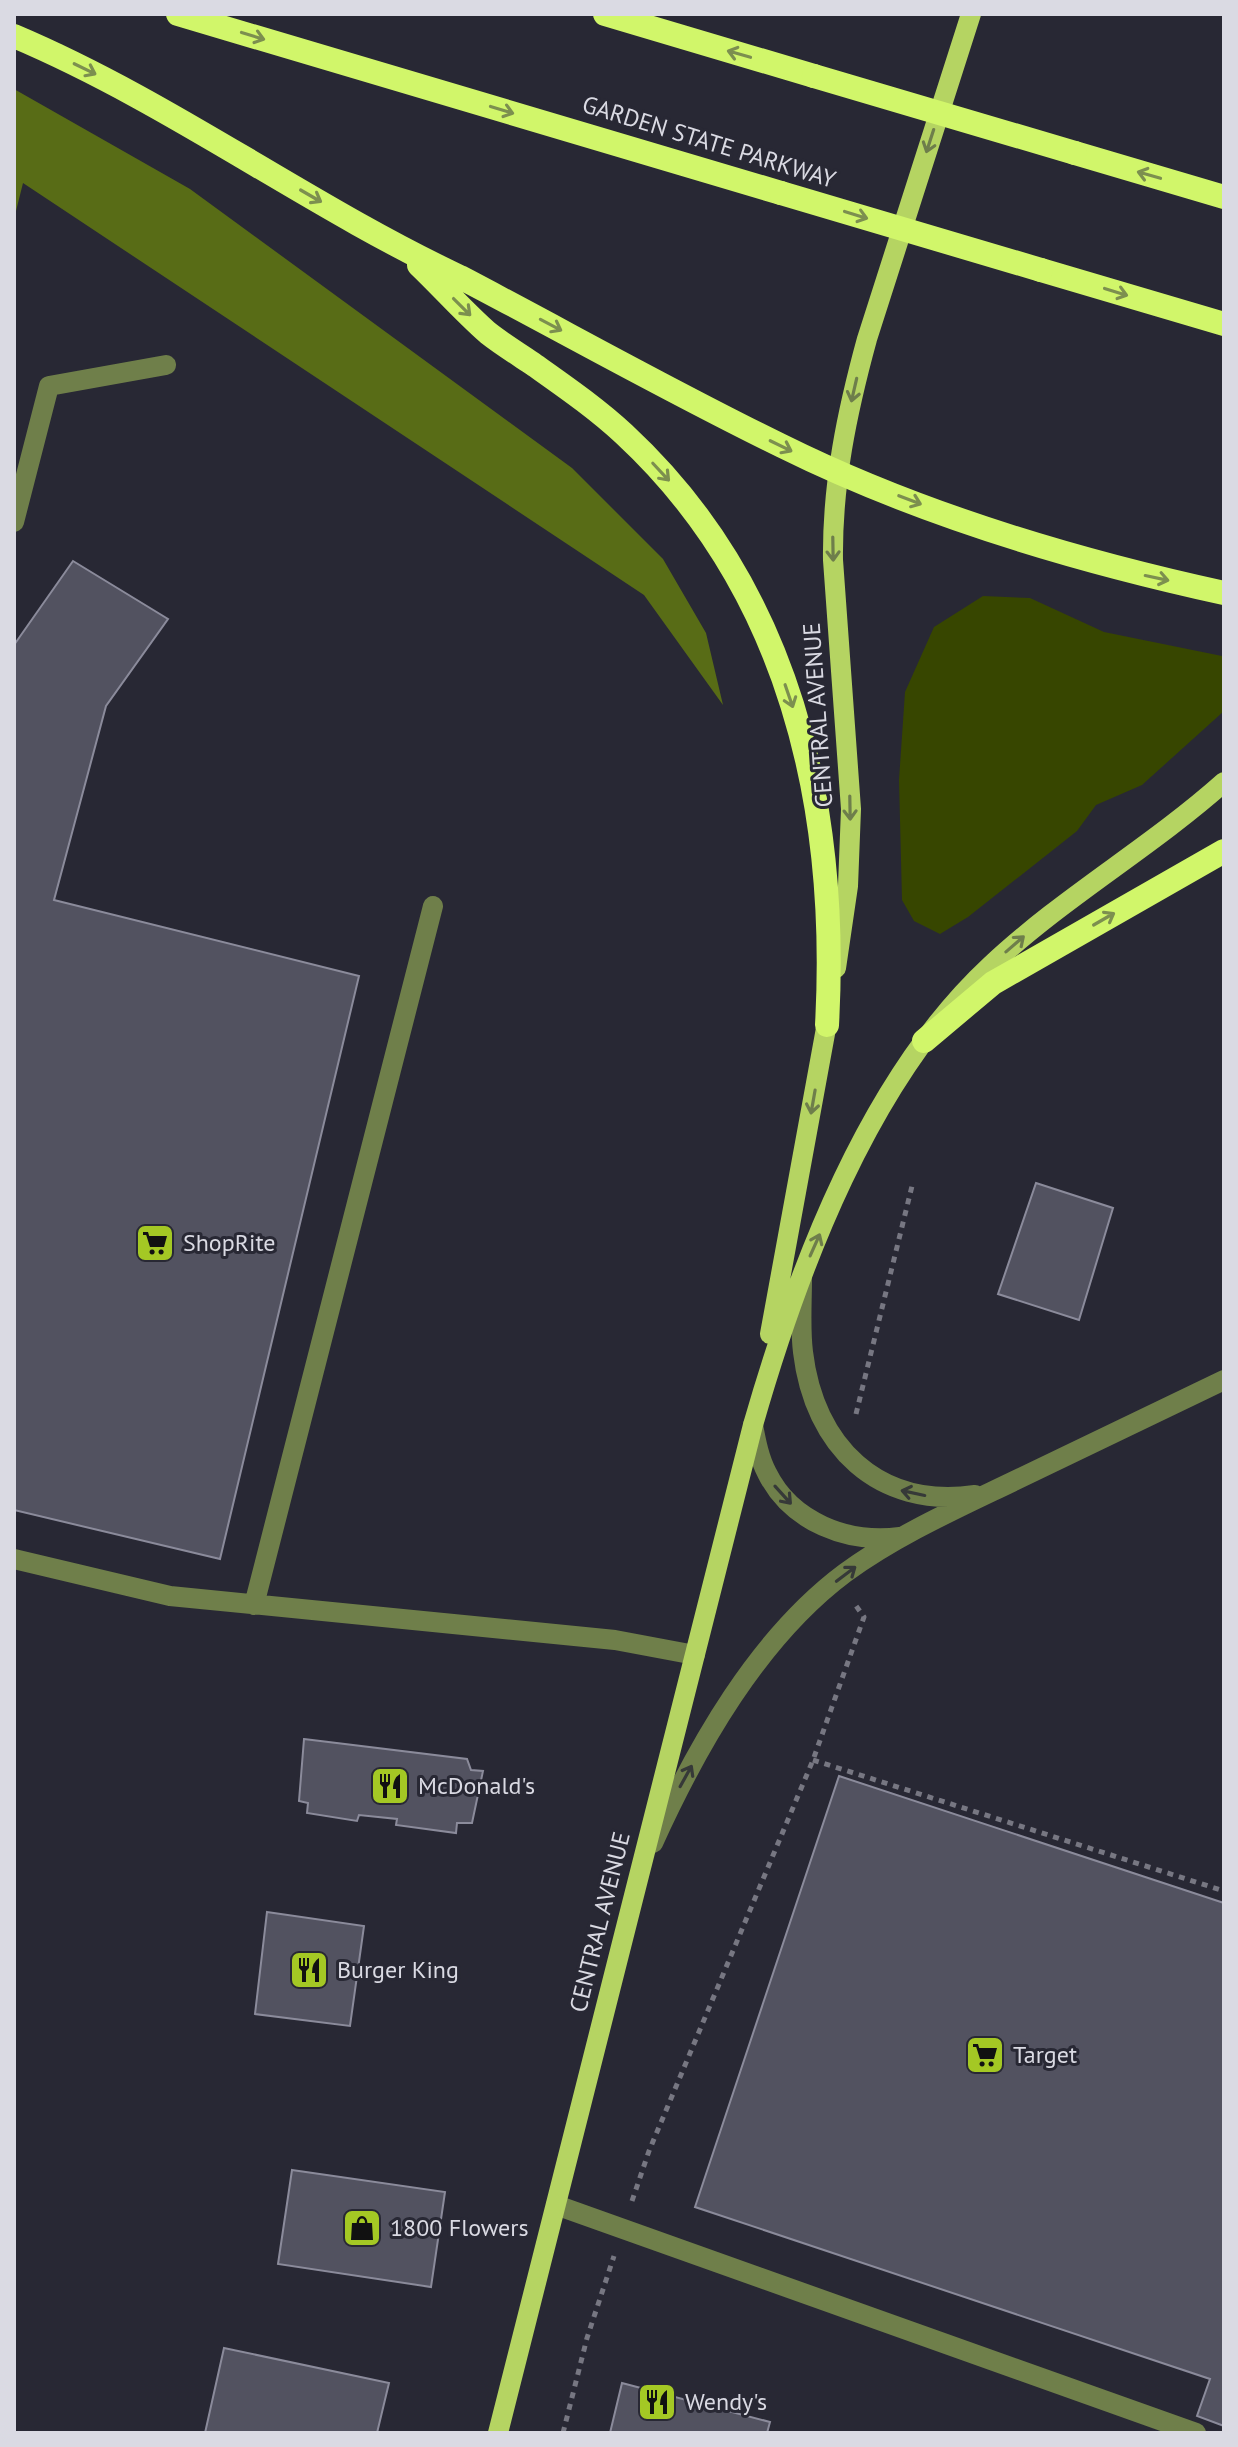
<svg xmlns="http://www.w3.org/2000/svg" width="1238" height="2447" viewBox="0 0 1238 2447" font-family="'PT Sans',sans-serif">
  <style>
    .green { fill: #374600 }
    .forest { fill: #586c16 }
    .building { fill: #525260; stroke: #8b8b9b; stroke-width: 2 }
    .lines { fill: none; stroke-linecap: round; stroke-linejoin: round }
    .path { stroke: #777782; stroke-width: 5; stroke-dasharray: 6 6; stroke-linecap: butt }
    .minor { stroke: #6f7f4a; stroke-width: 20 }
    .major { stroke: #b5d462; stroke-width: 20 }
    .highway { stroke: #d1f66a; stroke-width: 24 }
    .highway-bridge { stroke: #d1f66a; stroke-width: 24 }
    .oneway { stroke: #7c8f4f }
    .oneway2 { stroke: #6e7e4b }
    .oneway3 { stroke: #363938 }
    .labels { text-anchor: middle; stroke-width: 6; stroke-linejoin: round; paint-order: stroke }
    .street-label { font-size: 24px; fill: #dadae3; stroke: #282834 }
    .poi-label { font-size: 24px; fill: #dadae3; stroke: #282834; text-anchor: start }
  </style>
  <rect width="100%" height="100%" fill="#282834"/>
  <path class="green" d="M983 596 1030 598 1104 632 1222 656 1224 711 1142 785 1096 805 1077 831 968 917 940 934 914 921 902 900 899 780 905 692 934 627Z"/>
  <path class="forest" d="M14 89 190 189 572 468 663 559 706 633 723 705 644 595 23 183 14 219Z"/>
  <path class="building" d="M73 561 168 619 106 706 54 900 359 976 220 1559 14 1510V645Z
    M1036 1183 1113 1208 1079 1320 998 1294Z
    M304 1739 467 1759 471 1770 483 1771 472 1823H457L456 1833 396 1825 397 1819 359 1815 357 1821 307 1813 308 1803 299 1801Z
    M839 1776 1224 1903V2426L1197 2416 1210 2379 695 2207Z
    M267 1912 364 1926 350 2026 255 2014Z
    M292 2170 445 2192 431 2287 278 2264Z
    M224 2348 389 2383 377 2433H205Z
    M622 2383 770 2422 767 2433H610Z"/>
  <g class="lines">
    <path class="path" d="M856 1414 913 1182
      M813 1760 1224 1891
      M632 2201 649 2151 813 1760 864 1617 854 1603
      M563 2433 587 2338 614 2256"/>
    <path class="minor" d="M14 522 49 386 166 365
      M802 1278C802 1303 800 1328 803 1352 814 1446 878 1509 975 1495
      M753 1425C756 1441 759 1458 767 1473 791 1522 848 1544 900 1537
      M14 1559 170 1596 615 1640 695 1655
      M254 1605 433 906
      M653 1843C697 1746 758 1638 845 1573 897 1535 958 1508 1016 1480 1085 1447 1154 1413 1224 1380
      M556 2205 1196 2433"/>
    <path class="major" d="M836 968 848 886 851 809 833 560C832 484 847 412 867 339L971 14
      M770 1334 829 1012
      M498 2433 753 1425C798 1268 869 1079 990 966 1062 898 1150 848 1224 782"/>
    <path class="highway" d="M178 14 781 193
      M605 14 814 76
      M14 36C170 102 307 205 460 277 567 333 673 393 782 446 921 515 1073 560 1224 593
      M1075 153 1224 197
      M419 265C442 287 464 312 488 333 502 344 518 354 533 364 564 386 596 408 624 434 790 588 839 806 827 1025
      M1041 270 1224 324
      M924 1041 993 983 1224 851"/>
    <path class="highway-bridge" d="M814 76 1075 153
      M781 193 1041 270"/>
  </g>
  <defs><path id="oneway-shaft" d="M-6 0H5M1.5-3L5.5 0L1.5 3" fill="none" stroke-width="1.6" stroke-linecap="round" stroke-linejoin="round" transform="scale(2)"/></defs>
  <g class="oneway">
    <use href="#oneway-shaft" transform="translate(253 36) rotate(17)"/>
    <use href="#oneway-shaft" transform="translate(739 54) rotate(-164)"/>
    <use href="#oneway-shaft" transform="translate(85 69) rotate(26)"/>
    <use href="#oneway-shaft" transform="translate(502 110) rotate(17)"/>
    <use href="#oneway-shaft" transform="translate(1149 175) rotate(-164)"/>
    <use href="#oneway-shaft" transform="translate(311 196) rotate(30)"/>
    <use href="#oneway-shaft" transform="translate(856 215) rotate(17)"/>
    <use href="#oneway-shaft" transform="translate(1116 292) rotate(17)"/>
    <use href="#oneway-shaft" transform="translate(462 307) rotate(45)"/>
    <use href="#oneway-shaft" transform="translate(551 325) rotate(28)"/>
    <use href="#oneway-shaft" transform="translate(781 446) rotate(26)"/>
    <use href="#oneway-shaft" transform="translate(661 472) rotate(47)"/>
    <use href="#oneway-shaft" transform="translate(910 500) rotate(21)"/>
    <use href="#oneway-shaft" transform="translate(1157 578) rotate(12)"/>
    <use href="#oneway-shaft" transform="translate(789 696) rotate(71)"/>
    <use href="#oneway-shaft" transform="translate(1104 919) rotate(-30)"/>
  </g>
  <g class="oneway2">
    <use href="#oneway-shaft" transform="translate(930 141) rotate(108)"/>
    <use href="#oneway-shaft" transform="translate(854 390) rotate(103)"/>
    <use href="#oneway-shaft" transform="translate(833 549) rotate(89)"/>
    <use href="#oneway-shaft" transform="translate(850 808) rotate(89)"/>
    <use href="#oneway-shaft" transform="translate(1015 944) rotate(-41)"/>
    <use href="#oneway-shaft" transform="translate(813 1102) rotate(100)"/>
    <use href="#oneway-shaft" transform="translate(815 1245) rotate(-66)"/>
  </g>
  <g class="oneway3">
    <use href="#oneway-shaft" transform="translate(913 1493) rotate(-168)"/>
    <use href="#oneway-shaft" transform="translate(783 1495) rotate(48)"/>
    <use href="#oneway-shaft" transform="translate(846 1574) rotate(-37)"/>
    <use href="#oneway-shaft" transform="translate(686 1776) rotate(-61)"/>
  </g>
  <defs>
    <symbol id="supermarket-square" viewBox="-11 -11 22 22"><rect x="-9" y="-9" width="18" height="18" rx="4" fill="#a4c824" stroke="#282834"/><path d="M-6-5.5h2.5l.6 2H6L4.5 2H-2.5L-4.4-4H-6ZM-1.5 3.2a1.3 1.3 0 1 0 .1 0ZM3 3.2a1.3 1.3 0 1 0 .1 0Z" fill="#111"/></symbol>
    <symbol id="restaurant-square" viewBox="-11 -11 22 22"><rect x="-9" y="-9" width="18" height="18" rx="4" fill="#a4c824" stroke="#282834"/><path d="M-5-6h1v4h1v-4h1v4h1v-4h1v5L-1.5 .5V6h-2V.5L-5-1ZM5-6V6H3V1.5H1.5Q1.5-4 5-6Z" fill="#111"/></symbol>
    <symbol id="shop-square" viewBox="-11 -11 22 22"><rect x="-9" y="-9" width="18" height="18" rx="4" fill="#a4c824" stroke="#282834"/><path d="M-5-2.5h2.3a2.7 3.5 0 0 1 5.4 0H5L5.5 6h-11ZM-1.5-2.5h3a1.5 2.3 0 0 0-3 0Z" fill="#111"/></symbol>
  </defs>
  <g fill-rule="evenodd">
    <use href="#supermarket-square" x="133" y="1221" width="44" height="44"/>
    <use href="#restaurant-square" x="368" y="1764" width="44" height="44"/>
    <use href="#restaurant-square" x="287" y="1948" width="44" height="44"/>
    <use href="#supermarket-square" x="963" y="2033" width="44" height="44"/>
    <use href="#shop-square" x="340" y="2206" width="44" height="44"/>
    <use href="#restaurant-square" x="635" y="2380" width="44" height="44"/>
  </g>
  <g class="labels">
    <g class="street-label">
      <text transform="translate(709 142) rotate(17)" y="8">GARDEN STATE PARKWAY</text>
      <text transform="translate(818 715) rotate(-94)" y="8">CENTRAL AVENUE</text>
      <text transform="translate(600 1922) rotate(-76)" y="8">CENTRAL AVENUE</text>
    </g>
    <g class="poi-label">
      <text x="183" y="1251">ShopRite</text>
      <text x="418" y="1794">McDonald's</text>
      <text x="337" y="1978">Burger King</text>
      <text x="1013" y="2063">Target</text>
      <text x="390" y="2236">1800 Flowers</text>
      <text x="685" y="2410">Wendy's</text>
    </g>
  </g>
  <rect width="1238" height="2447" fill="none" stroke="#dadae3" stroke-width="32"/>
</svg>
